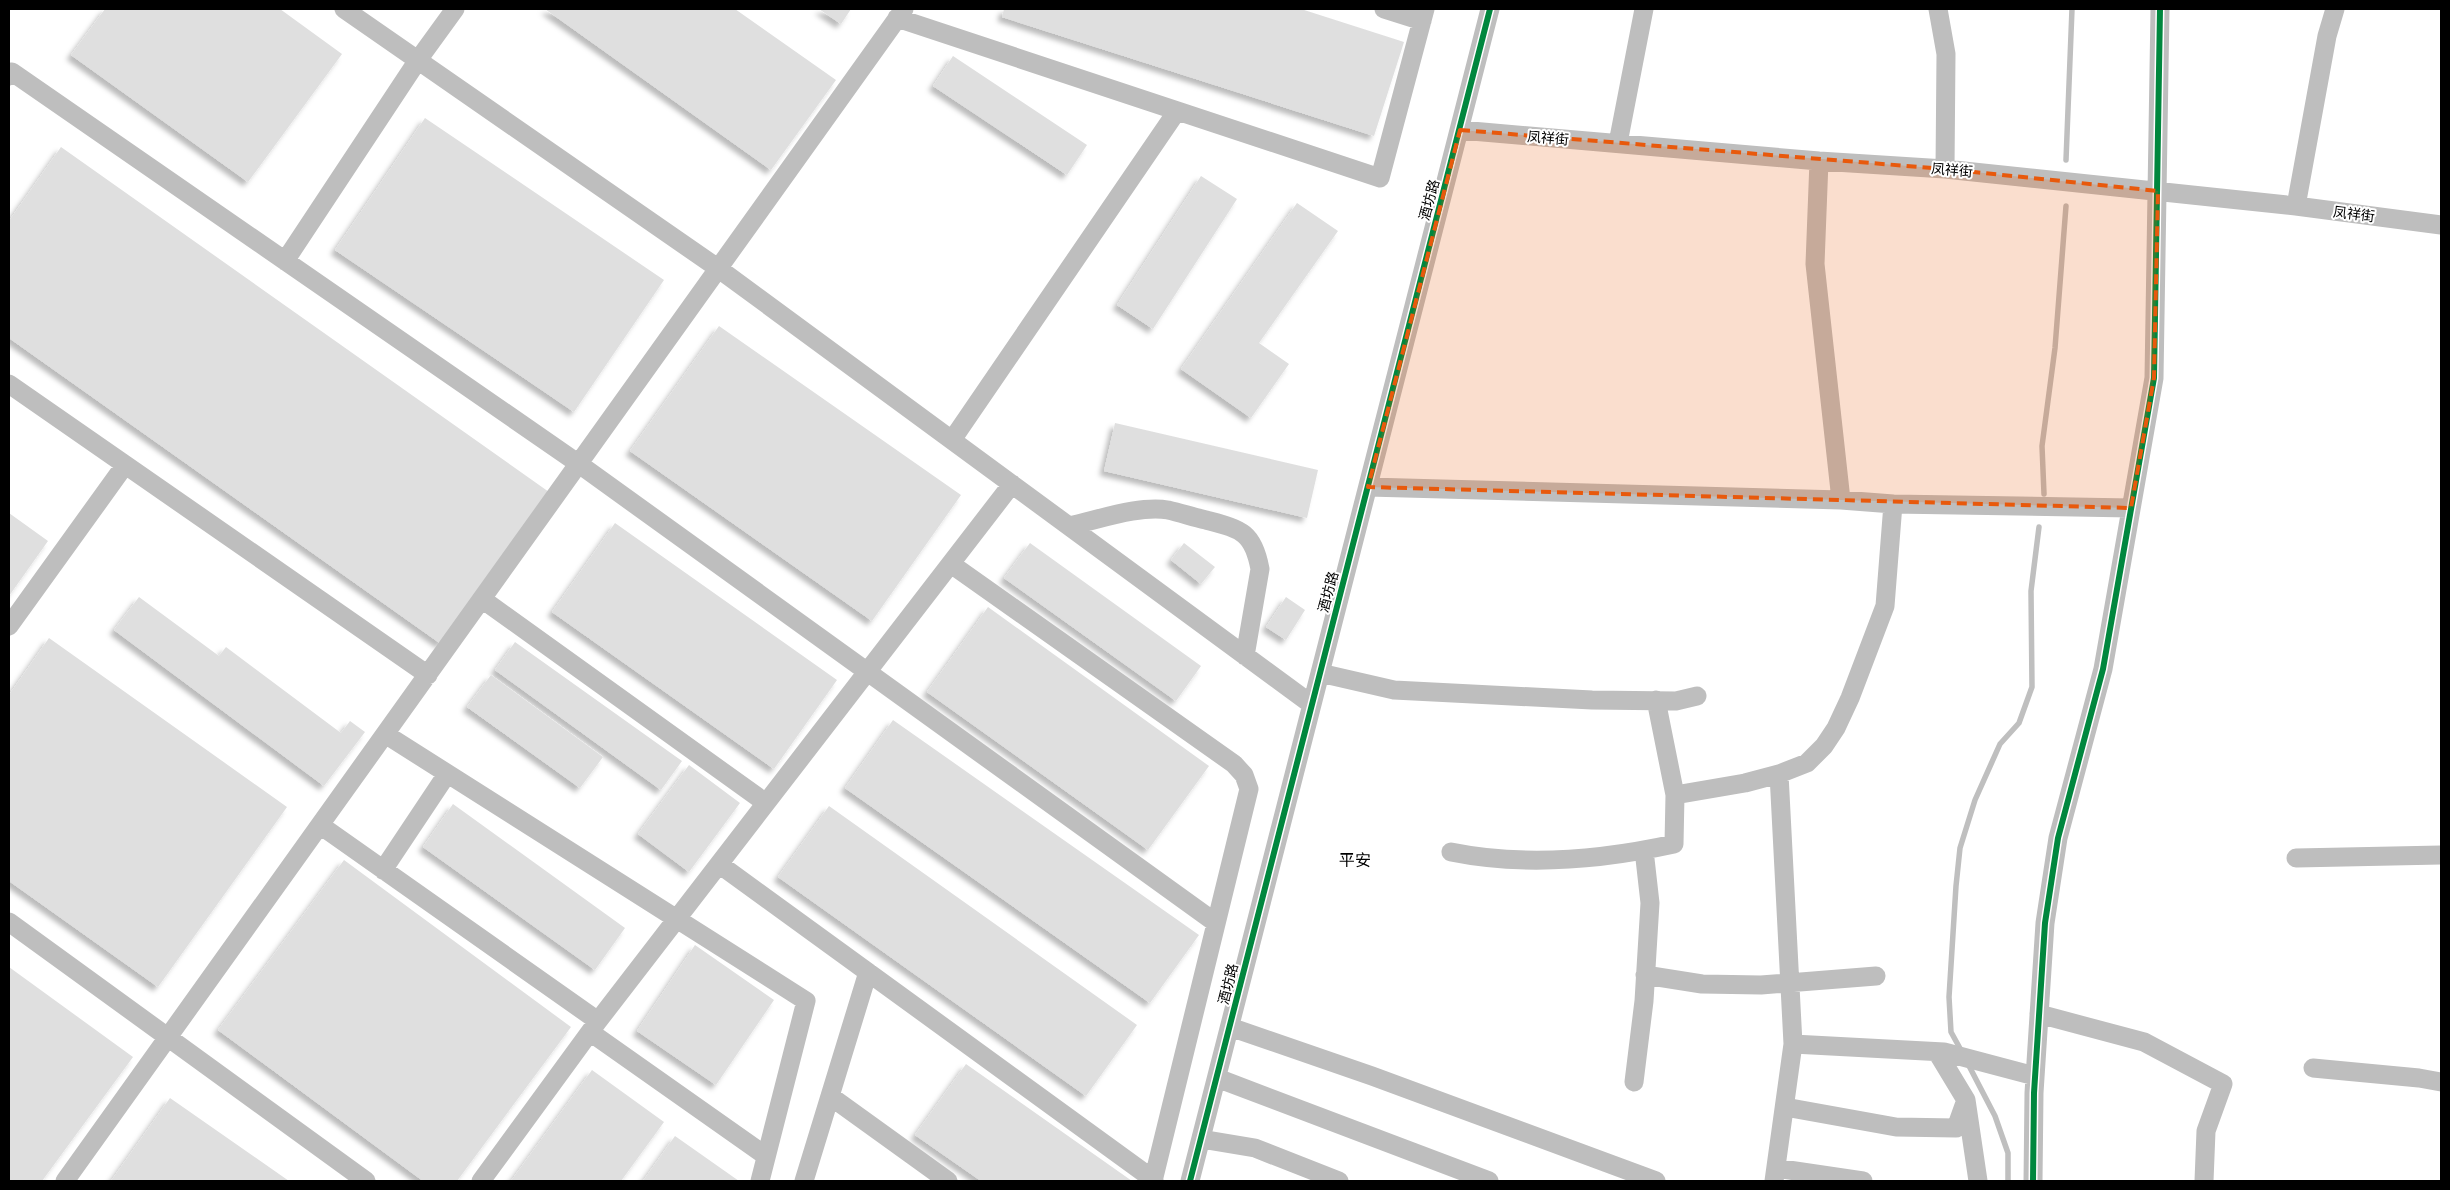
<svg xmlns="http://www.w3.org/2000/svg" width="2450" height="1190" viewBox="0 0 2450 1190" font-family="'Fira Sans Condensed','Noto Sans SC',sans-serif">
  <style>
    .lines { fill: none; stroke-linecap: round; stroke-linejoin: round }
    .stream { stroke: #bfbfbf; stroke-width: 5.5 }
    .building { fill: #dfdfdf; filter: url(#shadow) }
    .minor { stroke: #bebebe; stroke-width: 19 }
    .cycleway-casing { stroke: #fff; stroke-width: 9 }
    .cycleway { stroke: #00873e; stroke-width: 6 }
    .marked { fill: #e8590c; fill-opacity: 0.2; stroke: #e8590c; stroke-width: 4; stroke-dasharray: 10 6; stroke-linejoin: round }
    .labels { text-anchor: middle; stroke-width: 4; stroke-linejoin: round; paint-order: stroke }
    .street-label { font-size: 14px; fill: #000; stroke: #fff }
    .quarter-label { font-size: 16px; fill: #000; stroke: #fff }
  </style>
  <defs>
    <filter id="shadow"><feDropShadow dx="-4.5" dy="4.5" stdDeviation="2.5" flood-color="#0004"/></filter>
  </defs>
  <rect width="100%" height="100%" fill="#fff"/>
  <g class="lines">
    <path class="stream" d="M2066 160 2072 9
      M2044 494 2042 446 2055 348 2066 206
      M1962 1052 1951 1032 1949 997 1956 886 1960 848 1975 800 2000 744 2019 723 2032 687 2031 591 2039 527
      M1967 1062 1995 1116 2008 1153V1181"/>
  </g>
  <path class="building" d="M105 9H280L342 54 248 182 71 55Z
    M545 9H735L836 80 771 170Z
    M819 9H851L841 24Z
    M1004 9H1301L1404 42 1374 136 1002 17Z
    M953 56 1087 145 1067 175 933 86Z
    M425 118 664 280 574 412 335 250Z
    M61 147 549 492 441 644 9 338V221Z
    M1201 176 1237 199 1153 329 1117 305Z
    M1297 203 1338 231 1259 343 1289 364 1251 418 1181 369Z
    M719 326 961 495 872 621 630 451Z
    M1115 423 1318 470 1307 518 1104 471Z
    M9 513 48 541 9 596Z
    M615 523 837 680 774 769 552 612Z
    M1030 543 1201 666 1176 701 1004 578Z
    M1184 543 1215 567 1201 584 1171 560Z
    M139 597 219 656 226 647 341 733 350 721 365 732 324 786 114 630Z
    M1286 597 1305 610 1286 640 1266 627Z
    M988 607 1209 766 1148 850 927 692Z
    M49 638 287 807 158 987 9 881V695Z
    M515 642 682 761 661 790 495 670Z
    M491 675 603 757 580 788 467 707Z
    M893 720 1199 935 1150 1003 845 788Z
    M689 765 740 803 689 872 638 834Z
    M453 804 625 928 595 970 423 847Z
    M829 806 1137 1025 1086 1096 778 877Z
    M344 860 571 1027 457 1181H423L218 1030Z
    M695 945 774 1000 716 1085 637 1031Z
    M9 967 133 1057 42 1181H9Z
    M966 1064 1132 1181H981L915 1135Z
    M592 1070 664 1122 621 1181H511Z
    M170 1098 289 1181H111Z
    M675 1136 739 1181H643Z"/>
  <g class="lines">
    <path class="minor" d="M344 9 719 269 1311 704
      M1384 9 1422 21
      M1938 9 1946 54 1945 169
      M897 18 1380 178 1425 9
      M9 76 12 72 579 464 1216 923
      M1460 130 1819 161 1945 169 2296 206 2441 225
      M1618 143 1644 9
      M1819 161 1815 264 1841 500
      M2296 206 2327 36 2335 9
      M285 261 418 60 455 9
      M9 384 428 675
      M952 440 1177 111
      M1368 487 1841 500 1893 504 2131 508
      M1069 526C1098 520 1139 505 1168 510 1181 513 1193 517 1206 520 1240 529 1253 531 1260 569L1245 656
      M951 564 1234 764 1244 775 1249 789 1153 1181
      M482 599 766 803
      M9 626 125 465
      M1320 673 1394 690 1592 700 1676 701 1697 696
      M385 734 806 1001 760 1181
      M1675 795 1745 783 1779 774 1807 763 1824 746 1836 728 1850 698 1885 606 1893 504
      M320 825 598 1021
      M1451 852C1525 867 1601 860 1674 844L1675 795 1656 700
      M2296 858 2441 855
      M719 864 1154 1180
      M383 870 447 774
      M9 922 366 1181
      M1645 975 1702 984 1761 985 1876 976
      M2039 1014 2144 1042 2223 1084 2206 1131 2204 1181
      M1230 1027 1372 1076 1656 1181
      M590 1032 766 1156
      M1793 1044 1944 1052 2035 1076
      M1937 1052 1966 1100 1978 1181
      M2313 1068 2419 1078 2441 1082
      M1217 1078 1489 1181
      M1634 1082 1644 1001 1650 903 1644 850
      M830 1096 948 1181
      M1785 1107 1896 1127 1956 1128 1966 1100
      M1201 1139 1255 1148 1339 1181
      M1776 1168 1863 1181
      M65 1181 904 9
      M481 1181 598 1021 1012 484
      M804 1181 868 972
      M1190 1181 1490 9
      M1774 1181 1793 1044 1779 774
      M2033 1181 2034 1093 2045 923 2058 838 2103 669 2154 378 2160 9"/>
    <defs>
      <path id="cycleway" d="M1190 1181 1490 9
        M2033 1181 2034 1093 2045 923 2058 838 2103 669 2154 378 2160 9"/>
    </defs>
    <use href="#cycleway" class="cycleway-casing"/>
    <use href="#cycleway" class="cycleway"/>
  </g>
  <path class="marked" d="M1460 130 1945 169 2158 191 2154 378 2131 508 1368 487Z"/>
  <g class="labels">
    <g class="street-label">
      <text transform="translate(1548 138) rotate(5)" y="5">凤祥街</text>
      <text transform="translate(1952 170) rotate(5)" y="5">凤祥街</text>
      <text transform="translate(1429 200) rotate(-75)" y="5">酒坊路</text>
      <text transform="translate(2354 214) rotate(7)" y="5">凤祥街</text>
      <text transform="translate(1328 592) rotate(-75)" y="5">酒坊路</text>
      <text transform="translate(1228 984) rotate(-76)" y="5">酒坊路</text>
    </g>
    <g class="quarter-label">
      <text x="1355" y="866">平安</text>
    </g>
  </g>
  <rect width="2450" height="1190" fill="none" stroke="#000000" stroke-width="20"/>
</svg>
